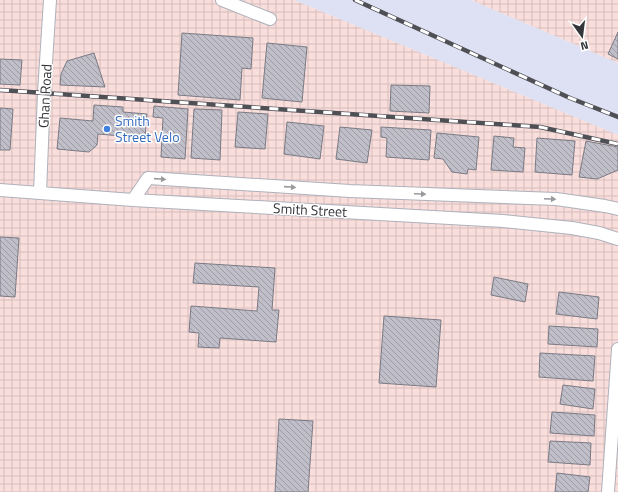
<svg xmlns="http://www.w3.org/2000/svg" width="618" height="492" viewBox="0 0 618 492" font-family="'Titillium Web',sans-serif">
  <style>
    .built { fill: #dee1f3 }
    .industrial { fill: url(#industrial-grid) }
    .building { fill: url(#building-back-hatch); stroke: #7b7a84 }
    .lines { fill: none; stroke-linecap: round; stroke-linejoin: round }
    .minor-casing { stroke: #afb1bb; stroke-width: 14 }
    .minor { stroke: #fff; stroke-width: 12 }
    .rail-casing { stroke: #4f5055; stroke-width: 4.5 }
    .rail { stroke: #fff; stroke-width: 3; stroke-dasharray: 9; stroke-linecap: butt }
    .oneway { fill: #9a9a9c }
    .shop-dot { fill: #3f7fe0; stroke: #fff; stroke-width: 1.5 }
    .labels { text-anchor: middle; stroke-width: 3; stroke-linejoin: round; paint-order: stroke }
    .street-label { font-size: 14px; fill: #343539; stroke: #fff }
    .shop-label { font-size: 14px; fill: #366cbe; stroke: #fff; text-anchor: start }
  </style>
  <defs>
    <pattern id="industrial-grid" width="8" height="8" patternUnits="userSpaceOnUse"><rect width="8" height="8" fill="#f9dedc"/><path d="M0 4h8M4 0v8" fill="none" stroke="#d6bfbe"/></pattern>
    <pattern id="building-back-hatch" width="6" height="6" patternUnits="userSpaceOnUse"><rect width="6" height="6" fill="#c0bfc9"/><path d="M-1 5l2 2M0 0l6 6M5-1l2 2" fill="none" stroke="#9d9ca4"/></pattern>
  </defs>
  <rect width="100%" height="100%" fill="#eceef9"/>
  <path class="built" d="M294 0H471L618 63V135Z"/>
  <path class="industrial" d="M0 0H294L618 135V492H0Z
    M471 0H618V63Z"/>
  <path class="building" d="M618 32V59L608 54Z
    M182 33 253 38 251 69 242 68 240 100 178 95Z
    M267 43 307 47 302 102 262 98Z
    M94 53 105 87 60 85 61 74 67 61Z
    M0 59 22 60 20 85 0 84Z
    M391 85 430 86 429 113 390 111Z
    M94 105 123 107V112L147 114 145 138 98 134 97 145 89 152 57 149 60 118 93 121Z
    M154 106 188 109 185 159 161 157 163 118 153 117Z
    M0 108 13 109 10 150H0Z
    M194 109 222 110 220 160 191 158Z
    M238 112 268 114 265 149 235 147Z
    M287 122 324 126 320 159 284 154Z
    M340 127 372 130 367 163 336 159Z
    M381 127 431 130 429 160 386 157 387 138 381 137Z
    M437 133 479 137 476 170 468 169 467 174 452 172 443 159 434 158Z
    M494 136 514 138 513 147 525 148 523 172 491 170Z
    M537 138 575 141 572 175 535 172Z
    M586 141 618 147V170L597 179 579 177Z
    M0 237 19 238 15 297 0 296Z
    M195 263 275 268 272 310H279L276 342 220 338 219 348 198 347 199 333 189 332 191 306 257 311 259 287 193 283Z
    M494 277 528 284 525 302 491 295Z
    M559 292 599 297 597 319 556 314Z
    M384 316 441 320 436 387 379 383Z
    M549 326 598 329 597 347 548 344Z
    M540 353 595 356 593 381 539 377Z
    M563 385 595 389 593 409 560 404Z
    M552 412 595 415 594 436 550 433Z
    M279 419 313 421 308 492H275Z
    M550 441 591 443 590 465 548 462Z
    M557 473 590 477 588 492H555Z"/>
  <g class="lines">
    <defs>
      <path id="minor" d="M222 0 270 19
        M0 190 40 193 133 200 503 221 572 228 599 233 618 239
        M40 193 44 93 50 0
        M133 200 148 178 350 191 556 199 605 206 618 209
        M608 492 618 349"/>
    </defs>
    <use href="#minor" class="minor-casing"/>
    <use href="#minor" class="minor"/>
    <defs>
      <path id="rail" d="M355 0 570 98 618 117
        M0 90 540 127 618 144"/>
    </defs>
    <use href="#rail" class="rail-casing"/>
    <use href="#rail" class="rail"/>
  </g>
  <defs><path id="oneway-solid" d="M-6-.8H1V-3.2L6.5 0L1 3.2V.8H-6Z"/></defs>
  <g class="oneway">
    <use href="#oneway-solid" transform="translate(160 179) rotate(4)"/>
    <use href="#oneway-solid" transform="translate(290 187) rotate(4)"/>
    <use href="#oneway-solid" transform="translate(420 194) rotate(2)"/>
    <use href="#oneway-solid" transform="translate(550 199) rotate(3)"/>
  </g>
  <circle class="shop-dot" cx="107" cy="129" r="4"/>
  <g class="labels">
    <g class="street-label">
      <text transform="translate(45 96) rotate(-87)" y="5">Ghan Road</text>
      <text transform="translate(310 210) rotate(3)" y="5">Smith Street</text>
    </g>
    <g class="shop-label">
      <text x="115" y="126">Smith<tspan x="115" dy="16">Street Velo</tspan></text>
    </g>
  </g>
  <g transform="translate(582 36) rotate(166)" stroke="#ffffff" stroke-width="3" paint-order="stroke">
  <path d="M0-3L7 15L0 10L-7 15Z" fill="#343539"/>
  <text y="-6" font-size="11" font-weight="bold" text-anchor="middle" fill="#343539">N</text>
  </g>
</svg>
